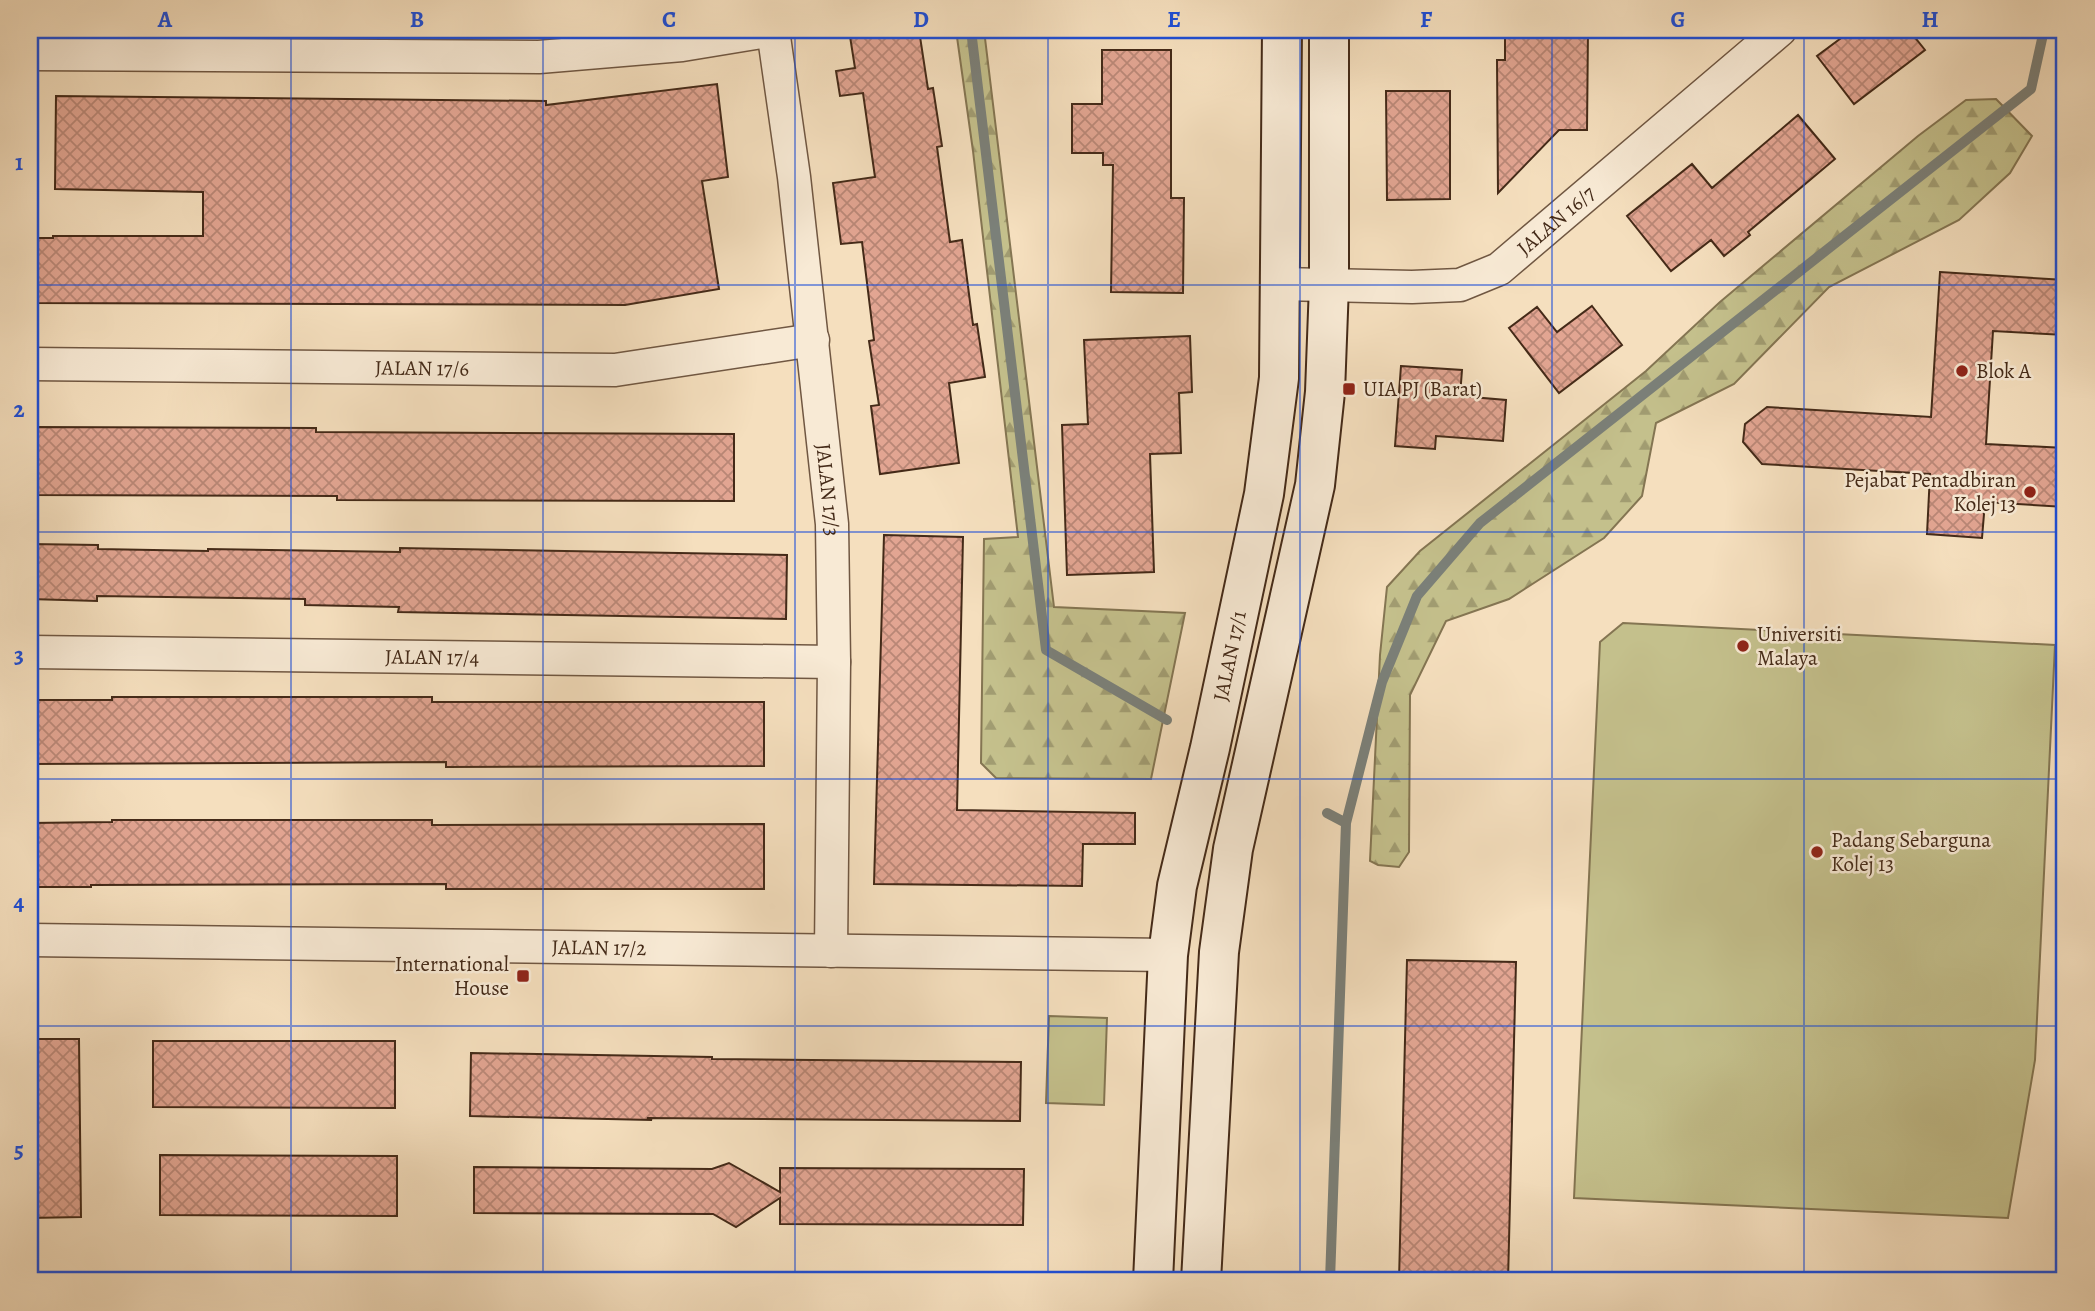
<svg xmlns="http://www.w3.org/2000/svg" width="2095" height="1311" viewBox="0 0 2095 1311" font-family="Alegreya,serif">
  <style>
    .forest { fill: url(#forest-firs); stroke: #847552; stroke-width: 2 }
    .garden { fill: #c4c08c; stroke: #847552; stroke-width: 2 }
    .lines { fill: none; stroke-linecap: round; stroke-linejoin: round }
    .stream { stroke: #7b8079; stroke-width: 10 }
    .building { fill: url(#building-cross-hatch); stroke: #442a18; stroke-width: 2 }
    .street-casing { stroke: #705742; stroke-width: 35 }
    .secondary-casing { stroke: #442a18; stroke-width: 42 }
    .street { stroke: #f8ead5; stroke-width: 32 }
    .secondary { stroke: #f8ead5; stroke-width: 38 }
    .grid { fill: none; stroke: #1d4ed8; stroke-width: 2; stroke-opacity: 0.55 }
    .poi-dot { fill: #8f2418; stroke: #f8ead5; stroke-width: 2.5 }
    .labels { text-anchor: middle; stroke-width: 5; stroke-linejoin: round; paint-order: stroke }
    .street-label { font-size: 21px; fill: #442a18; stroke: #f8ead5 }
    .poi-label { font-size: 21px; fill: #442a18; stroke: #f8ead5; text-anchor: start }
    .neatline { fill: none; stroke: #1d4ed8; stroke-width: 2.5 }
    .grid-label { font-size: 23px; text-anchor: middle; font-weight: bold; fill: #1d4ed8 }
  </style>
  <defs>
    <pattern id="forest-firs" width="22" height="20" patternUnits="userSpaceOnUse" patternTransform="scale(1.75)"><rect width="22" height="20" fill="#c4c08c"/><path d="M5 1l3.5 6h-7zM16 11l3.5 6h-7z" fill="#a19c71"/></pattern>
    <pattern id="building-cross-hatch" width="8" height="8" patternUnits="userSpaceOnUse" patternTransform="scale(1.75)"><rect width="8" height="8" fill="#e2a592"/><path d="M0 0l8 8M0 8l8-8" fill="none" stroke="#b98776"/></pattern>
  </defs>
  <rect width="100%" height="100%" fill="#f5dfbe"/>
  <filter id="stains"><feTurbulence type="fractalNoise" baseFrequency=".00286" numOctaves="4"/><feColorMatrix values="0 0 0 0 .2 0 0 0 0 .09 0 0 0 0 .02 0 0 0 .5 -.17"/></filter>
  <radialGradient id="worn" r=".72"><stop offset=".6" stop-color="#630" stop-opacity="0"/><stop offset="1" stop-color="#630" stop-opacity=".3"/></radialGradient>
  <path class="forest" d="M956 30H984L1054 607 1185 613 1151 779 996 778 981 763 984 539 1018 537 973 151Z
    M1996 99 2032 136 2010 173 1959 220 1829 287 1734 384 1656 423 1642 496 1604 538 1509 599 1446 621 1410 695 1409 852 1399 867 1378 865 1370 861 1380 655 1387 587 1420 551 1646 371 1720 302 1918 136 1966 100Z"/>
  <path class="garden" d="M1623 623 2055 645 2035 1060 2008 1218 1574 1198 1600 642Z
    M1049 1016 1107 1018 1104 1105 1046 1103Z"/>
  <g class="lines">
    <path class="stream" d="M971 30 1046 650 1167 720
      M1327 813 1346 823
      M1330 1281 1346 823 1382 682 1417 596 1480 523 2031 89 2044 30"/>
  </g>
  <path class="building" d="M849 30H919L928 89 933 88 942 146 937 147 950 242 962 240 973 325 977 324 985 377 949 383 959 463 880 474 871 406 879 405 869 341 874 340 862 242 841 244 833 183 875 177 863 93 840 96 836 71 855 68Z
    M1505 30H1588L1587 130H1559L1498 193 1497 60H1505Z
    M1852 30H1909L1925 50 1854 104 1817 56Z
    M1102 50H1171V198H1184L1183 293 1111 292 1113 165H1103V153H1072V104H1102Z
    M717 84 728 177 702 181 719 289 625 305 30 303V238H53V236H203V192L55 189 56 96 546 101V105Z
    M1386 91H1450V199L1387 200Z
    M1798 115 1835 159 1748 232 1750 235 1724 256 1711 240 1671 271 1627 216 1692 164 1712 188Z
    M1940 272 2065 280V335L1993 331 1986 444 2065 448V507L1985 502 1982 538 1927 534 1930 474 1762 464 1743 442 1745 424 1767 407 1931 417Z
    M1592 306 1622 345 1559 393 1509 328 1537 307 1557 332Z
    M1190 336 1192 392 1179 393 1181 453 1150 454 1154 572 1067 575 1062 425 1088 424 1084 340Z
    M1401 366 1462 370 1460 396 1506 400 1503 441 1436 436 1435 449 1395 446Z
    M30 427 316 428V432L734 434V501L337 500V496L30 495Z
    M884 535 963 537 957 810 1135 813V844H1083L1082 886 874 884Z
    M30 544 98 545V549L208 551V549L400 552V548L787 555 786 619 398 612 399 607 305 605V599L97 596V601L30 599Z
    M112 697H432V702H764V766L446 767V762L30 764V700H112Z
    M112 820H432V825L764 824V889H446V884L91 885V887H30V823L112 822Z
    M1407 960 1516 962 1508 1281H1399Z
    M30 1039H79L81 1217 30 1218Z
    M153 1041H395V1108L153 1107Z
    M471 1053 712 1057V1059L1021 1062 1020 1121 647 1118 652 1120 470 1116Z
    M160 1155 397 1156V1216L160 1215Z
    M729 1163 780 1192V1168L1024 1169 1023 1225 780 1224V1198L736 1227 713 1214 474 1213V1167L712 1169Z"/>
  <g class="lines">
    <defs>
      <g id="street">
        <path id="s1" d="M30 54 539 57 682 45 773 30 794 177 832 524 834 662 831 951"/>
        <path id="s2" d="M1281 284 1412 287 1460 285 1499 269 1780 30"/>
        <path id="s3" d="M30 364 615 370 813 340"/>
        <path id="s4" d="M30 652 834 662"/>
        <path id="s5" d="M30 940 1168 955"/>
      </g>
      <g id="secondary">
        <path id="s6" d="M1153 1281 1168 955 1177 886 1210 748 1264 494 1279 378 1282 30"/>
        <path d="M1201 1281 1219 952 1233 849 1315 485 1325 392 1329 285V30"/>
      </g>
    </defs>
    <use href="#street" class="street-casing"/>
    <use href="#secondary" class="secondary-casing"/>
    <use href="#street" class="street"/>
    <use href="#secondary" class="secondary"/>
  </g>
  <path class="grid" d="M291 30V1281M543 30V1281M795 30V1281M1048 30V1281M1300 30V1281M1552 30V1281M1804 30V1281M30 285H2065M30 532H2065M30 779H2065M30 1026H2065"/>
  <g class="poi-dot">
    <circle cx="1962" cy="371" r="7"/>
    <rect x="1342" y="382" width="14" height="14" rx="3.5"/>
    <circle cx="2030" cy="492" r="7"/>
    <circle cx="1743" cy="646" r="7"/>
    <circle cx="1817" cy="852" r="7"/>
    <rect x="516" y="969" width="14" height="14" rx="3.5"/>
  </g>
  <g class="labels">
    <g class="street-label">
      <text dy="7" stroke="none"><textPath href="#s2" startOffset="296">JALAN 16/7</textPath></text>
      <text dy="7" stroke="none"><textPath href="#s3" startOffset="392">JALAN 17/6</textPath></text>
      <text dy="7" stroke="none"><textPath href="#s1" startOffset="1208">JALAN 17/3</textPath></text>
      <text dy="7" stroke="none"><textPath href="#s6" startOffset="632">JALAN 17/1</textPath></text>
      <text dy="7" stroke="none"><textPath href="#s4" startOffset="402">JALAN 17/4</textPath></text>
      <text dy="7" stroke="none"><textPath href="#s5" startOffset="569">JALAN 17/2</textPath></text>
    </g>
    <g class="poi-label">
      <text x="1976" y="378">Blok A</text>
      <text x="1363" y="396">UIA PJ (Barat)</text>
      <text x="2016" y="487" text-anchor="end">Pejabat Pentadbiran<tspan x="2016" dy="24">Kolej 13</tspan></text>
      <text x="1757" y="641">Universiti<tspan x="1757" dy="24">Malaya</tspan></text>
      <text x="1831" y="847">Padang Sebarguna<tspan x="1831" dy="24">Kolej 13</tspan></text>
      <text x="509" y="971" text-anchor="end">International<tspan x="509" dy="24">House</tspan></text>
    </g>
  </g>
  <rect width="2095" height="1311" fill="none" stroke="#f5dfbe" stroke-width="77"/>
  <rect x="38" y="38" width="2018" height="1234" class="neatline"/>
  <g class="grid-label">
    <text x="165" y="27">A</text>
    <text x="417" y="27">B</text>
    <text x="669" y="27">C</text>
    <text x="921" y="27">D</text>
    <text x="1174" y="27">E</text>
    <text x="1426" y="27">F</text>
    <text x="1678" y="27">G</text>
    <text x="1930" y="27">H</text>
    <text x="19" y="170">1</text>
    <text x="19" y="417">2</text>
    <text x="19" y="663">3</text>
    <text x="19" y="910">4</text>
    <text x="19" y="1157">5</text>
  </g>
  <rect width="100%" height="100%" filter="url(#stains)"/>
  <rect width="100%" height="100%" fill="url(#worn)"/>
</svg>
